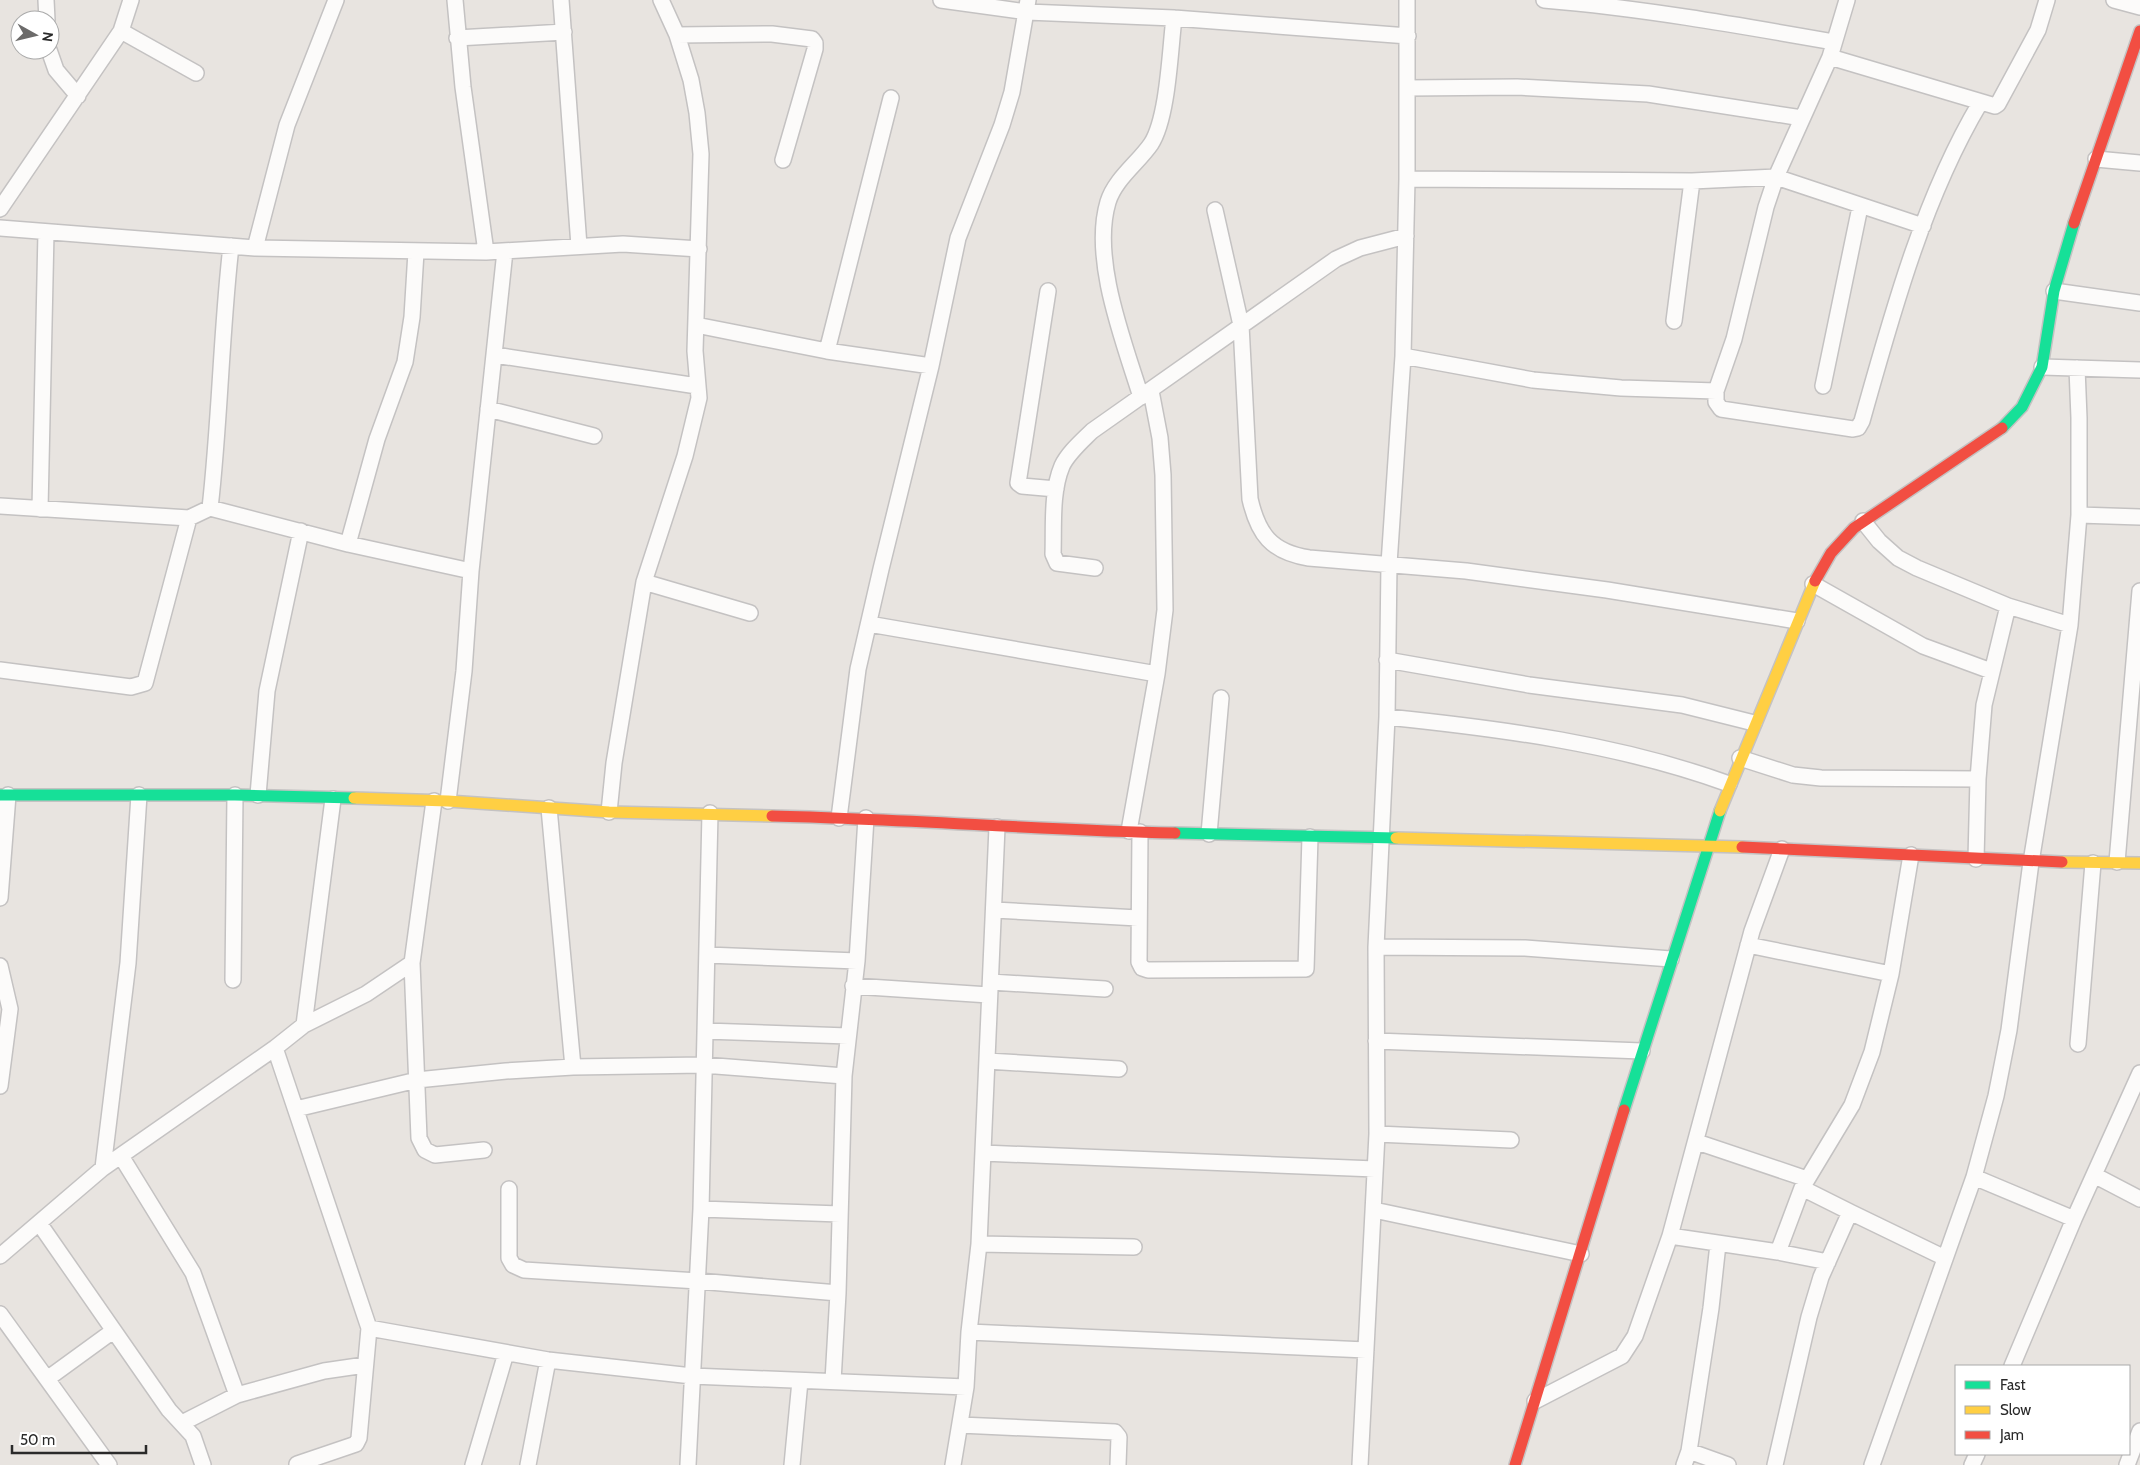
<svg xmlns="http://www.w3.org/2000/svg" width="2140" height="1465" viewBox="0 0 2140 1465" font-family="Cabin,sans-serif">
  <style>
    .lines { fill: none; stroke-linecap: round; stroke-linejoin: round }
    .street-casing { stroke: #c4c2c2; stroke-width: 18 }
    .fast-casing { stroke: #c4c2c2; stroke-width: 14 }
    .slow-casing { stroke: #c4c2c2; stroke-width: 14 }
    .jam-casing { stroke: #c4c2c2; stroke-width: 14 }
    .street { stroke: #fcfbfa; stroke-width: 15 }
    .fast { stroke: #16e098; stroke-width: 11 }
    .slow { stroke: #ffcf43; stroke-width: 11 }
    .jam { stroke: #f24e42; stroke-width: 11 }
  </style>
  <rect width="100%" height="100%" fill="#e8e4e0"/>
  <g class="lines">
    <defs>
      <path id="street" d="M46 0 47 20
        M455 0 463 87 486 252
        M561 0 579 246
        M941 0 1027 12 1174 18 1408 36
        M1544 0C1641 8 1737 25 1834 42
        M1847 0 1830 57 1776 177 1766 207 1734 339 1716 391V402L1721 409 1853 429 1858 428 1862 421C1892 314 1923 199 1980 103
        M2114 0 2140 7
        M121 31 196 73
        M677 35 772 34 812 39 815 43V49L783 160
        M457 38 564 32
        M49 50 56 70 78 96
        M1830 57 1995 106 1998 104 2038 30 2047 0
        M1408 88 1517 87 1648 94 1802 118
        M2096 159 2140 163
        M1407 179 1692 181 1776 177 1923 226
        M0 209 121 31 131 0
        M1215 210 1241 325 1250 499C1258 534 1271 552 1309 558L1466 571 1607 590 1797 621
        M0 228 255 248 486 252 623 244 699 249
        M255 248 287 125 336 0
        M1048 291 1018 483 1022 486 1056 489
        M2054 291 2140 303
        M1674 321 1692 181
        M696 325 827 351 931 366
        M827 351 891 98
        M495 355 697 386
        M1403 356 1533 380 1621 388 1716 391
        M2042 367 2140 370
        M1823 386 1860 207
        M1141 397C1124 342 1091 259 1108 202 1115 179 1138 163 1151 144 1168 118 1170 50 1174 18
        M488 409 594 436
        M0 506 189 518 210 508 348 544 471 571
        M210 508C220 421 221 333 231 246
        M40 509 46 232
        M2079 515 2140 517
        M1863 521 1879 541 1898 558 1917 568 2008 606 2070 625
        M348 544 377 439 405 362 412 317 416 252
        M1095 568 1057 563 1053 554C1054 527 1051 492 1062 466 1068 453 1082 441 1092 431L1336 259 1360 248 1406 236
        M644 582 750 613
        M1813 584 1923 646 1991 671
        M869 624 1157 674
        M1387 660 1529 685 1682 705 1754 723
        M0 670 131 687 145 683 189 518
        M1387 717C1503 729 1619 744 1729 784
        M1740 758 1793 775 1821 778 1978 779
        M258 795 267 691 301 531
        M434 801 412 963 419 1138 425 1150 435 1155 484 1150
        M448 801 464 671 471 571 505 251
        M549 808 573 1067
        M609 812 614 763 644 582 685 456 699 398 695 351 701 154 697 113 691 80 677 35 661 0
        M839 818 858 669 881 569 931 366 958 238 1002 125 1012 92 1028 0
        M1129 831 1157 674 1165 610 1163 475 1160 438 1151 391
        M1140 832 1139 962 1142 968 1148 970 1306 969 1310 837
        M1209 834 1221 698
        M1782 849 1752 931 1670 1236 1778 1252 1828 1262
        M1976 859 1978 779 1984 705 2008 606
        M2117 862 2140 591
        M0 898 8 795
        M994 910 1138 918
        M1748 945 1891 974
        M1376 947 1525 948 1671 959
        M707 955 857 961
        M0 966 10 1009 0 1086
        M233 980 235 795
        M991 982 1105 989
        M853 986 989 995
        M304 1025 366 994 412 963
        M705 1031 848 1036
        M1376 1041 1642 1051
        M2078 1044 2093 863
        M275 1048 369 1328 548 1360 692 1376 966 1387
        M987 1061 1119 1069
        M296 1109 417 1080 506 1071 573 1067 703 1065 844 1076
        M1377 1134 1511 1140
        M1697 1142 1807 1179
        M983 1153 1375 1169
        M121 1156 193 1273 237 1395
        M103 1168 128 963 139 795
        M2094 1175 2140 1199
        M1974 1177 2074 1219
        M1802 1188 1850 1212
        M509 1189V1258L513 1265 524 1270 698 1281 838 1293
        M701 1209 840 1214
        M1374 1210 1581 1254
        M39 1223 169 1410 193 1436 203 1465
        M979 1244 1134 1247
        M1778 1252 1802 1188 1852 1105 1872 1052 1891 974 1911 855
        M0 1256 103 1168 275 1048 304 1025 333 799
        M0 1314 109 1465
        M969 1332 1366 1350
        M2012 1366 2074 1219 2140 1073
        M47 1379 113 1331
        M833 1381 838 1293 844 1076 857 961 866 818
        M1535 1401 1622 1356 1635 1336 1670 1236
        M182 1423 237 1395 324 1371 365 1365
        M960 1425 1115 1432 1119 1437 1118 1465
        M1689 1451 1728 1465
        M297 1464 356 1444 359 1438 369 1328
        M473 1465 506 1353
        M528 1465 548 1360
        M688 1465 701 1209 710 813
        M792 1465 800 1381
        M953 1465 966 1387 969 1332 979 1244 997 827
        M1360 1465 1377 1134 1376 947 1387 717 1389 564 1403 356 1407 179V0
        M1684 1465 1689 1451 1711 1308 1718 1244
        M1775 1465 1809 1317 1821 1277 1850 1212 1945 1258
        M1872 1465 1974 1177 1996 1096 2009 1030 2031 862 2070 625 2079 515V418L2077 368
        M1972 1465 1977 1454
        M2127 1465 2140 1431"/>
      <path id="fast" d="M2002 428 2022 407 2042 367 2054 291 2074 223
        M0 795H235L354 798
        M1175 833 1396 838
        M1624 1110 1720 811"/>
      <path id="slow" d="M354 798 448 801 609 812 772 816
        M1720 811 1815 581
        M1396 838 1742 847
        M2062 862 2140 863"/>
      <path id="jam" d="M2074 223 2140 31
        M1815 581 1831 553 1854 528 2002 428
        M772 816C907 819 1041 830 1175 833
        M1742 847 2062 862
        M1515 1465 1624 1110"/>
    </defs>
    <use href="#street" class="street-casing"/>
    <use href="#fast" class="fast-casing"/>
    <use href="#slow" class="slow-casing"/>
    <use href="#jam" class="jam-casing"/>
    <use href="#street" class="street"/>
    <use href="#fast" class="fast"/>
    <use href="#slow" class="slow"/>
    <use href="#jam" class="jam"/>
  </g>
  <rect x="1955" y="1365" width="175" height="90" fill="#ffffff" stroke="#aaaaaa"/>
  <rect x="1965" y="1381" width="25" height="8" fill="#16e098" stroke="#aaaaaa"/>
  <text x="2000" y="1390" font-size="15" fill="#2a2a2a">Fast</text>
  <rect x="1965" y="1406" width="25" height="8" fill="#ffcf43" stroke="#aaaaaa"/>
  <text x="2000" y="1415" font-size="15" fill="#2a2a2a">Slow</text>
  <rect x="1965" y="1431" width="25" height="8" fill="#f24e42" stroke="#aaaaaa"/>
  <text x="2000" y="1440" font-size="15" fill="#2a2a2a">Jam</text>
  <g transform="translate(35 35) rotate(98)"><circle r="24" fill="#ffffff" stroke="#aaaaaa"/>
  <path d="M0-4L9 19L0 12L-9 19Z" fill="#6c6b6a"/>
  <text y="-8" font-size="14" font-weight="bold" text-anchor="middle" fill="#2a2a2a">N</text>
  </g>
  <path d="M12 1445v8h134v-8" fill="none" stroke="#2a2a2a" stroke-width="2.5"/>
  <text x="20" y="1445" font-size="15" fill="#2a2a2a" stroke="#ffffff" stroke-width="4" paint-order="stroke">50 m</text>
</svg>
